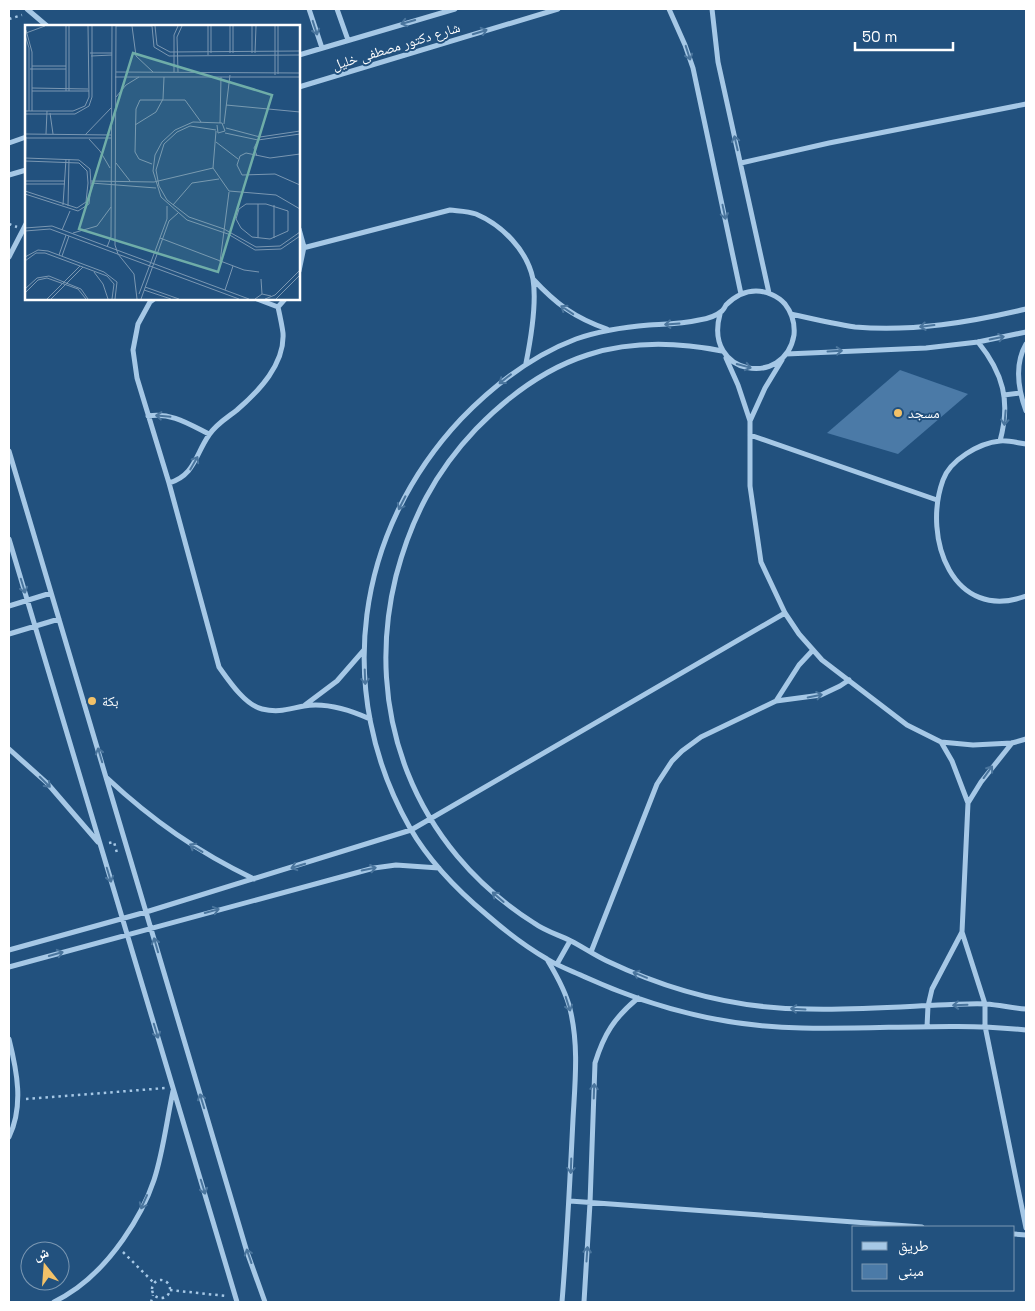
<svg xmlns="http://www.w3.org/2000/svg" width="1035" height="1311" viewBox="0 0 1035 1311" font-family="'Space Grotesk','Noto Naskh Arabic',sans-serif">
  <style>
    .building { fill: #4b7aa7 }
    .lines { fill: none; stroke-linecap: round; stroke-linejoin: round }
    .path { stroke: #a6c8e6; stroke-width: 2.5; stroke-dasharray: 2.5 4; stroke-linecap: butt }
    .street { stroke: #a6c8e6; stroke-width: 5 }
    .oneway { stroke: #4a759d }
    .poi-dot { fill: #f2c168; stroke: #22517e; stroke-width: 2 }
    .labels { text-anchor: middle; stroke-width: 4; stroke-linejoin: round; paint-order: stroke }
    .street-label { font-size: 14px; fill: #fff; stroke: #22517e }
    .poi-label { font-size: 14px; fill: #fff; stroke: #22517e; text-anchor: start }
    .inset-road { fill: none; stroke: #7a97b2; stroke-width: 1 }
    .view { fill: #6fada8; fill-opacity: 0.15; stroke: #6fada8; stroke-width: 2.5 }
    .inset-edge { fill: none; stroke: #fff; stroke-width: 2.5 }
  </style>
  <rect width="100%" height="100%" fill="#22517e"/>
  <path class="building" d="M900 370 968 394 898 454 827 433Z"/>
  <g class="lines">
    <path class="path" d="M9 19 22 15
      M9 224 17 227
      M109 843 114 842 117 853H119
      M26 1099 166 1088
      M123 1252 154 1283
      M152 1289a9 9 0 1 1 18 0a9 9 0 1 1-18 0Z
      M170 1290 226 1296
      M151 1302 153 1295"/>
    <path class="street" d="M27 9 47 26
      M309 9 322 48
      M337 9 348 40
      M669 9 685 45 693 68 741 294
      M712 9 718 62 769 293
      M299 55 455 9
      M299 87 558 9
      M9 143 26 137
      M741 163 829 143 1026 104
      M9 175 26 170
      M299 229 304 247 299 271
      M299 249 450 210C458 211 468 211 476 214 502 225 527 250 533 279 537 304 531 338 526 363
      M9 257 26 224
      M533 279C556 304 575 318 607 329
      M154 299 150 302 138 324 133 350 137 378 169 483 219 667C229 681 245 705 262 709 279 713 288 709 304 706 327 702 350 710 370 719
      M257 299 278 307
      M720 314C703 376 785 388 794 335 795 324 792 313 785 304 778 296 766 291 756 291 744 291 734 297 726 305 725 307 724 309 722 311 716 316 706 319 699 320 682 324 666 324 649 325 625 327 599 331 576 339 531 356 494 385 461 419 355 532 333 692 410 828 429 861 457 890 487 915 503 929 528 948 547 959 558 966 572 971 585 977 653 1008 726 1027 802 1028 877 1030 952 1022 1026 1030
      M791 314C813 319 834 324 855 327 913 332 971 322 1026 309
      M978 342C1003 373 1011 401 1000 441
      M1026 344C1014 365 1018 389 1026 411
      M722 351C621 331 548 355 476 429 435 472 411 519 396 576 362 713 415 848 534 923 545 931 559 935 571 941 583 947 594 955 607 961 670 991 739 1009 809 1009 852 1010 896 1007 938 1005 954 1005 970 1003 986 1004 999 1005 1013 1008 1026 1009
      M786 354 926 348 978 342 1026 332
      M726 358 738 385 750 421V486L761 562 785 613 799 634 822 660 907 725 941 742 973 745 1012 743 1026 739
      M1004 395 1020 393
      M148 416C171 412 189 424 209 434
      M750 421 765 388 782 360
      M750 435 937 500
      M1026 444C1018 443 1008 440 1000 441 979 443 950 460 943 480 922 538 953 623 1026 596
      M9 451 247 1252 265 1302
      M169 483C195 475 195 455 209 435 215 425 228 417 237 410 259 391 285 364 283 333 282 325 280 316 278 307L285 299
      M9 539 237 1302
      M9 606 51 593
      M9 634 59 619
      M776 701 799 665 813 650
      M305 705 337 681 364 650
      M941 742 952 761 968 803 962 932 985 1004V1026L1026 1228
      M9 749 47 783 98 842
      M107 778C153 821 198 852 254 879
      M968 803 981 782 1012 743
      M9 950 146 912 411 830 785 613
      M591 952 657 784 672 761 682 751 701 737 776 701 821 695 840 686 849 680
      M548 961C557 976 566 992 570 1009 579 1045 575 1083 573 1119 570 1180 567 1241 562 1302
      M557 964 570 941
      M9 967 374 868 396 865 439 868
      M927 1027 928 1006 932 989 962 932
      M9 1039C17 1071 24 1106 9 1137
      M570 1201 922 1227
      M1014 1234 1026 1235
      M54 1302C62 1298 70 1293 77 1288 110 1264 141 1219 154 1180 163 1153 167 1119 173 1091
      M584 1302 590 1203 595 1063C604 1034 614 1018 638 998"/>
  </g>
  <defs><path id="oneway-shaft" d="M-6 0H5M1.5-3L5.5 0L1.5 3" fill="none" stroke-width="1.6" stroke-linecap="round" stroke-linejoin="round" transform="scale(1.25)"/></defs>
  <g class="oneway">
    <use href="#oneway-shaft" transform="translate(408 22) rotate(164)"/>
    <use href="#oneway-shaft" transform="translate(315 28) rotate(72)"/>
    <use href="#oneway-shaft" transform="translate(480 32) rotate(-17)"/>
    <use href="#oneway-shaft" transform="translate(688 53) rotate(72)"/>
    <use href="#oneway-shaft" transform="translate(736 143) rotate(-103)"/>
    <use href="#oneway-shaft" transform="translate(724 212) rotate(78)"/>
    <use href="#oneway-shaft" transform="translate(567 310) rotate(-146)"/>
    <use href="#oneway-shaft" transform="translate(672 324) rotate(176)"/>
    <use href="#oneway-shaft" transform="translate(927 326) rotate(173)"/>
    <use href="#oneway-shaft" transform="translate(997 338) rotate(-12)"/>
    <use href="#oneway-shaft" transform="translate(835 351) rotate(-3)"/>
    <use href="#oneway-shaft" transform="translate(744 366) rotate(15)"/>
    <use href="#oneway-shaft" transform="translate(505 379) rotate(142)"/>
    <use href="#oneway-shaft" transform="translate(163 416) rotate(-175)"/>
    <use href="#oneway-shaft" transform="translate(1005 418) rotate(95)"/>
    <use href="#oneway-shaft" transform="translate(194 463) rotate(-60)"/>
    <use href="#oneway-shaft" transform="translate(402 503) rotate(117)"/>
    <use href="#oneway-shaft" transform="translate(23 586) rotate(73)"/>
    <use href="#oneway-shaft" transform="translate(365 677) rotate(88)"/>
    <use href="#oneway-shaft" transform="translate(815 696) rotate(-11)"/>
    <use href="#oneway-shaft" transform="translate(100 755) rotate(-107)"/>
    <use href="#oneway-shaft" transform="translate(988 772) rotate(-54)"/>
    <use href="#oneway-shaft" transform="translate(45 782) rotate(45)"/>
    <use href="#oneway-shaft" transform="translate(196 848) rotate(-149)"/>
    <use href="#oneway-shaft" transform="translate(298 866) rotate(163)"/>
    <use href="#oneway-shaft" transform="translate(369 869) rotate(-12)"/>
    <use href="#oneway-shaft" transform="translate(109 875) rotate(73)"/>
    <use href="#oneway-shaft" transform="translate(498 897) rotate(-139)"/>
    <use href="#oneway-shaft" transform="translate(212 911) rotate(-15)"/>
    <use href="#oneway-shaft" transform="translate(156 945) rotate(-106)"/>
    <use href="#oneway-shaft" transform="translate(56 954) rotate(-16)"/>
    <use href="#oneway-shaft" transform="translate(640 975) rotate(-158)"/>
    <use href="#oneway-shaft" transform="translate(568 1004) rotate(72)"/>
    <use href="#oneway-shaft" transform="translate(960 1005) rotate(178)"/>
    <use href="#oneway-shaft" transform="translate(798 1009) rotate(-177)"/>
    <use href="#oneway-shaft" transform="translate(156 1031) rotate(73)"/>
    <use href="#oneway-shaft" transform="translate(594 1091) rotate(-88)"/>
    <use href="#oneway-shaft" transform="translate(202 1101) rotate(-107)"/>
    <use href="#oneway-shaft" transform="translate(571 1166) rotate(92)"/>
    <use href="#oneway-shaft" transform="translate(203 1187) rotate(73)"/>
    <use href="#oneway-shaft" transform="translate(144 1202) rotate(114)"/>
    <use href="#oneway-shaft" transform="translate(587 1254) rotate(-86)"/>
    <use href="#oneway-shaft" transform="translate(249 1256) rotate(-109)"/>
  </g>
  <g class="poi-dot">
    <circle cx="898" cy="413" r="5"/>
    <circle cx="92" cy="701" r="5"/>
  </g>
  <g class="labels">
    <g class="street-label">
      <text transform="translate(396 46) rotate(-17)" y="5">شارع دكتور مصطفى خليل</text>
    </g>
    <g class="poi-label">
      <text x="908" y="418">مسجد</text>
      <text x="102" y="706">بكة</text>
    </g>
  </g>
  <g transform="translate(25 25)">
    <rect width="275" height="275" fill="#22517e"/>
    <path class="inset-road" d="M91 1 90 220 93 229 109 249 112 274M91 1H127M107 1 111 31 128 47M127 1 129 22 144 31 275 30M130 1 132 20 145 27 275 26M1 5 7 27V86M1 8 20 1M0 10 4 23V86M65 28H87M186 28V1M205 28V1M208 28V1M227 28V1M230 28 231 1M183 30V1M66 31 87 30M7 41H41M5 44H41M91 47 275 48M149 47V10L153 1M153 47 152 12 157 1M253 49V1M250 50V1M90 52H275M7 63 63 64M7 66H64M41 66V1M44 66V1M91 72 101 60 114 52M201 80 275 87M0 86H48L60 81 64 72 63 1M25 88 28 109M0 89H50L64 81 67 72V1M195 98 196 52M199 99 205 50M110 100 131 87 138 74 139 52M192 100 193 108 200 106 197 98 168 97 150 105 137 117 130 130 128 146 136 172 162 195 203 209 230 225 256 224 275 211M201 103 235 112 275 106M191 105 165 101 152 107 139 119 131 145 134 161 142 175 164 192 199 204 231 222 255 221 275 207M191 106 188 143 204 166 251 170 275 184M200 108 233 115 275 109M0 109 87 110M21 109 22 86M60 110 86 83M0 113H87M64 114 75 126 85 143M191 117 213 134M275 129 245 133 221 128 215 131 212 140 217 150 250 149 275 160M232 131 229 123 233 115M0 133 54 135 65 144 66 160 64 179 53 186 0 169M0 136 54 138 62 146 63 158 61 177 52 183 0 166M91 138 105 156M127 139 114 134 110 127 111 84 115 75H160L176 97M1 156H40M66 156 129 157 188 143M66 158 131 163M1 159H40M0 166 1 112M221 179H241L263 186V206L245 214 227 212 216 203 211 194 214 184ZM38 180 41 134M148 180 167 158 194 154M43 181 44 134M0 203 27 201 224 274M37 205 45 186M0 206 25 204 214 274M48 208 72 201 86 182M135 213 219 245 234 247M233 213V179M249 213V180M82 222 86 212 87 1M34 230 41 210M37 231 44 211M0 232 13 225 23 226 79 247 92 257 90 274M0 236 11 228H20L82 251 89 259 87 274M195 237 204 167M69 247 78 259 83 274M236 254 237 269M120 262 154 274M0 264 12 253 24 251 56 264 63 274M119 265 146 274M200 265 208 241M0 268 13 255 22 253 53 264 61 274M114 269 142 194V181M22 274 55 241M26 274 58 242M116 274 144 196 153 188M230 274 237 269 246 271M240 274 250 270 275 245M251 274 275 250"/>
    <path class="view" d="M108 28 247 70 193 247 54 204Z"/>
    <rect width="275" height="275" class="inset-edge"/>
  </g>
  <rect width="1035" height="1311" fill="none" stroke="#ffffff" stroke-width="20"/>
  <rect x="852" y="1226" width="162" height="65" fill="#22517e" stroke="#7a97b2"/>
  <rect x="862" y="1242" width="25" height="8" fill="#a6c8e6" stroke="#7a97b2"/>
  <text x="898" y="1251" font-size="15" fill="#ffffff">طريق</text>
  <rect x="862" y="1264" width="25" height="15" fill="#4b7aa7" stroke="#7a97b2"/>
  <text x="898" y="1276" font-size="15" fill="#ffffff">مبنى</text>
  <g transform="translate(45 1266) rotate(343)"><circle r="24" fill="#22517e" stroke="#7a97b2"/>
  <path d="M0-4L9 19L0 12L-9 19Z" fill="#f2c168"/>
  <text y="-8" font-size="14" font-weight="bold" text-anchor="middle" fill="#ffffff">ش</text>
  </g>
  <path d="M855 42v8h98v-8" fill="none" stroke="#ffffff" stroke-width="2.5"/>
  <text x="862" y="42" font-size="15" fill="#ffffff" stroke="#22517e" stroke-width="4" paint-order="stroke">50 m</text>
</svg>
